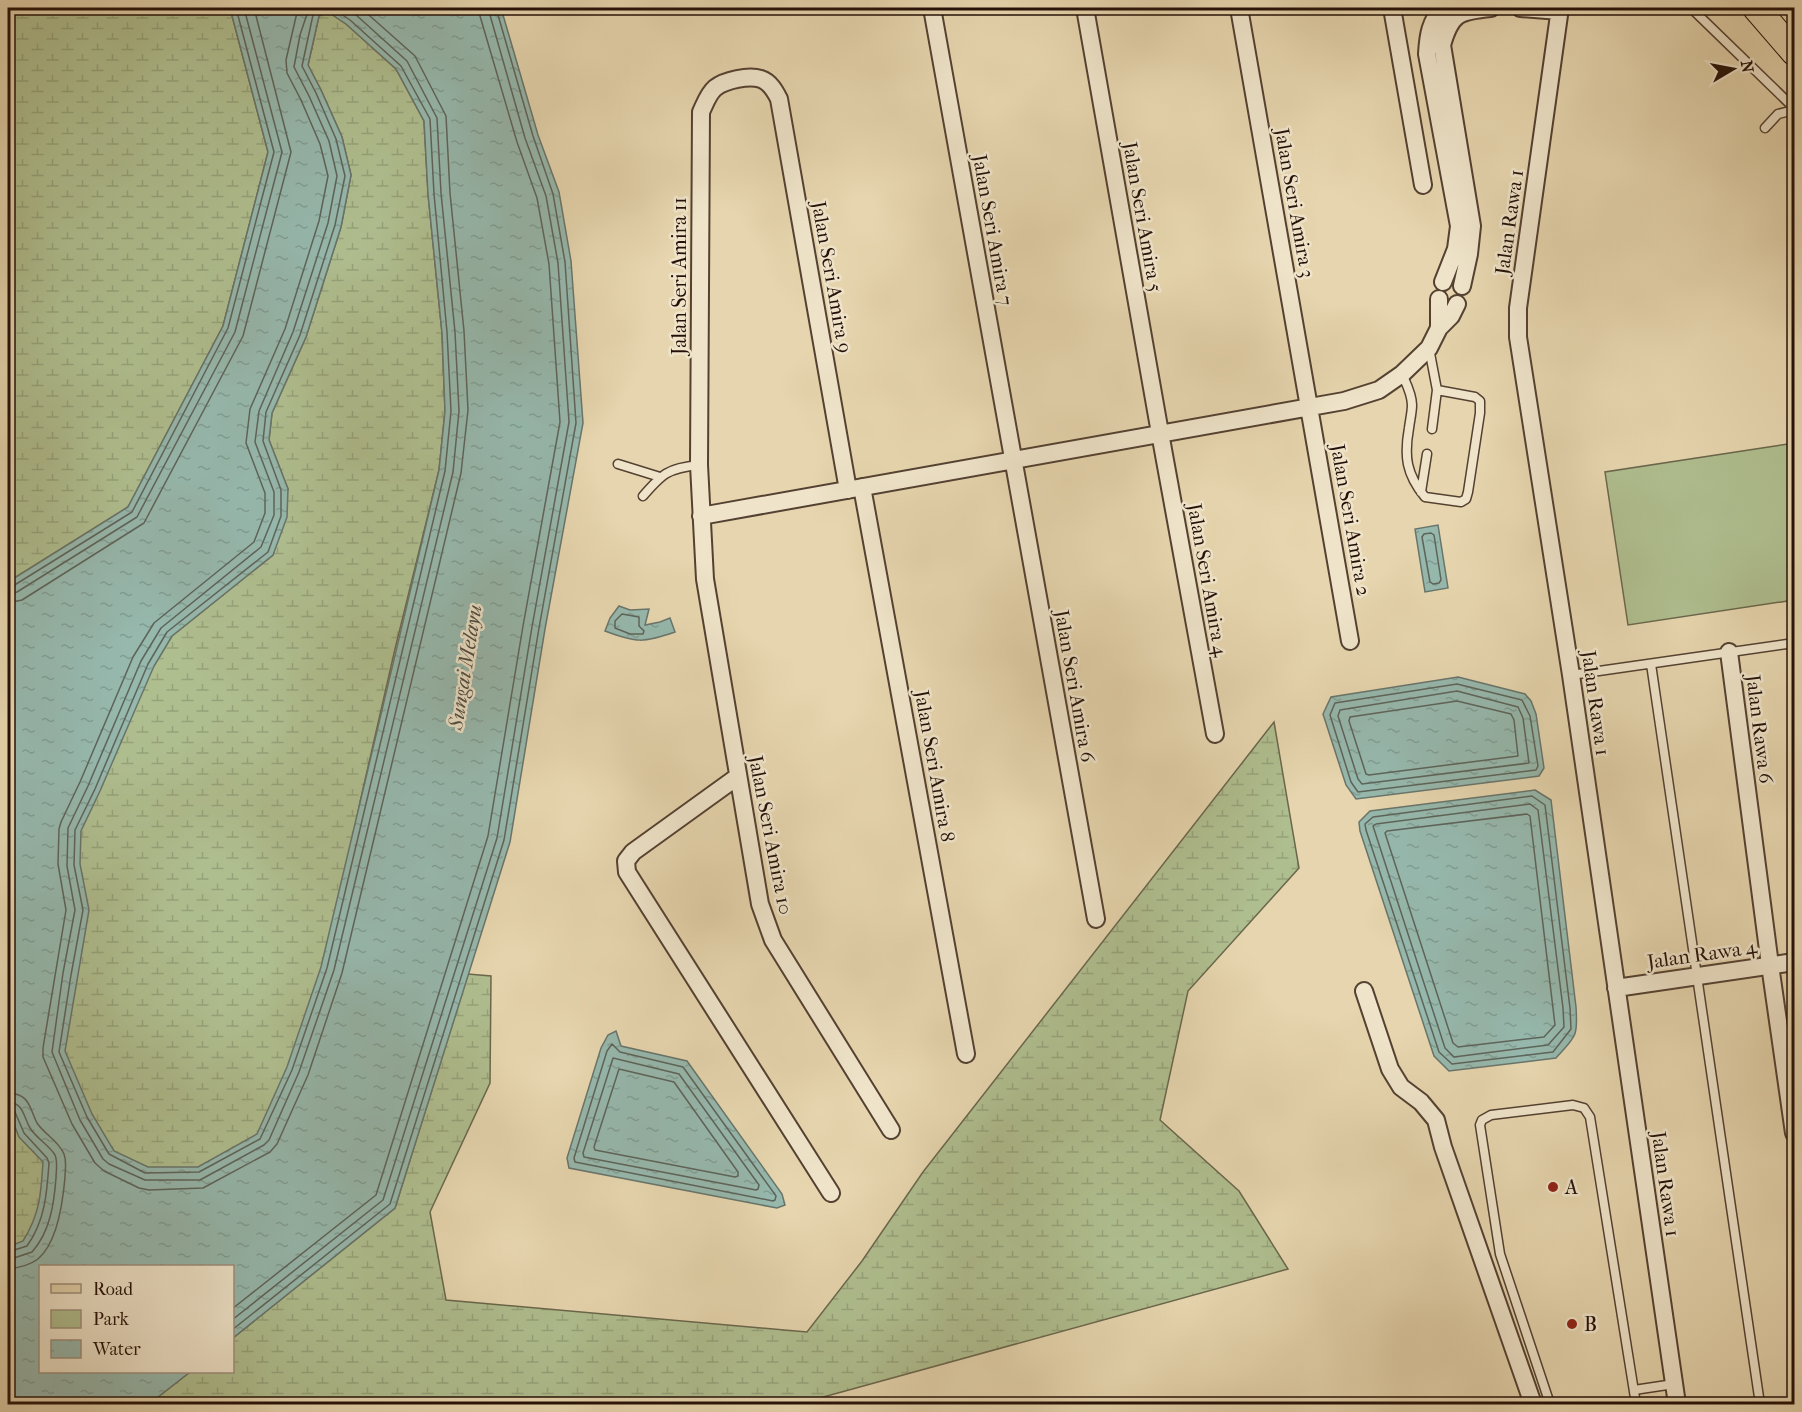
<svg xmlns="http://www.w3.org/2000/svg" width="1802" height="1412" viewBox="0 0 1802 1412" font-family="'IM FELL French Canon',serif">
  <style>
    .wetland { fill: url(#wetland-marsh); stroke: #6a674c; stroke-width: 1.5 }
    .park { fill: #afbe8f; stroke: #6a674c; stroke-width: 1.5 }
    .water { fill: url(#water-ripples); stroke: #68756b; stroke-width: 1.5; fill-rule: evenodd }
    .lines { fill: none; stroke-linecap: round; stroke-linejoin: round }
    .shore { stroke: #5d645a; stroke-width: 1.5 }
    .service-casing { stroke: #544132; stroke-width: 11 }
    .minor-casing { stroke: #544132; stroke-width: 20 }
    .primary-casing { stroke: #241008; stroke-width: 28 }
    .service { stroke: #efe4ca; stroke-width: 8 }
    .minor { stroke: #efe4ca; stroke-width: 16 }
    .primary { stroke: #e6d5ae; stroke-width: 26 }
    .poi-dot { fill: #8f2418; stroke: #efe4ca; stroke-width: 2 }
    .labels { text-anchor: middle; stroke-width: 5; stroke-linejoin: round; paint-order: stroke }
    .street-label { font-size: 20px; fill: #241008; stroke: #efe4ca }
    .poi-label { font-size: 20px; fill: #241008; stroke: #efe4ca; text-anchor: start }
    .water-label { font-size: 21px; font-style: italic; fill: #4c4b42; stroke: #efe4ca }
  </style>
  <defs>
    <pattern id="wetland-marsh" width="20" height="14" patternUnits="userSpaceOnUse" patternTransform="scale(1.5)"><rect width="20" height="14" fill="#afbe8f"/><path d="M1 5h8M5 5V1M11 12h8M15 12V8" fill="none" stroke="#96a27a"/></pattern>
    <pattern id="water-ripples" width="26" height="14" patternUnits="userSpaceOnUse" patternTransform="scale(1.5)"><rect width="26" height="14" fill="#96b8ad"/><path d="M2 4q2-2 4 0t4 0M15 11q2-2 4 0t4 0" fill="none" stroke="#819d93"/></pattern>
  </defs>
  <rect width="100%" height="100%" fill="#e6d5ae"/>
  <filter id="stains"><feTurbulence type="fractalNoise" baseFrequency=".00333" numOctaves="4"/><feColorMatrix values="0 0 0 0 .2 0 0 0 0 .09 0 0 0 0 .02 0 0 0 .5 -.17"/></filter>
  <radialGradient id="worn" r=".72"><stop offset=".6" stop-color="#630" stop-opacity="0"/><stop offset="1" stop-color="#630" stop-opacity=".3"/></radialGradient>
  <path class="wetland" d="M8 8H230L268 152 223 326 128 507 8 582Z
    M328 12 346 24 396 69 424 121 428 194 442 333 445 411 439 470 395 649 360 802 324 985 255 1167 8 1247V1017L48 840 172 636 273 555 288 489 269 440 272 413 306 337 341 227 351 175 342 137 321 90 308 65 319 16Z
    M1274 722 1299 868 1188 991 1160 1120 1239 1191 1288 1269 798 1404H149L190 1372H232L233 1338 395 1208 468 974 491 976 490 1083 430 1212 446 1300 807 1332 862 1261 923 1172Z"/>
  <path class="park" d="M1794 443V600L1628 625 1605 472Z"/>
  <path class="water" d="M230 8H501L538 135 559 192 571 261 583 423 545 629 510 842 395 1208 233 1338 232 1266H40V1372H190L149 1404H8V1247L23 1241C40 1214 41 1194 43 1162L19 1137 8 1109V582L128 507 223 326 268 152ZM328 12 346 24 396 69 424 121 428 194 442 333 445 411 439 470 321 967 287 1067 257 1134 198 1167H148L114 1151 92 1114 65 1051 89 910 80 864 81 831 100 791 154 666 172 636 273 555 287 517 288 489 269 440 272 413 306 337 341 227 351 175 342 137 321 90 308 65 319 16Z
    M1438 525 1448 588 1425 592 1415 529Z
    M619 606 630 610 649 609 645 625 660 622 670 618 675 632C643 643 637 643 605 631L610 618Z
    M1458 677 1525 694 1531 701 1536 714 1544 768 1539 776 1356 799 1346 785 1323 714 1331 697Z
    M1535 790 1551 800 1576 1007C1578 1037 1576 1036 1556 1058L1449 1071 1434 1056 1360 831 1359 822 1370 811Z
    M616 1031 621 1046 687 1061 782 1194 785 1205 777 1208 569 1168 567 1158 601 1048 608 1035Z"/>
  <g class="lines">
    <path class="shore" d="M298 8 286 60 287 73 301 100 320 144 328 176 319 221 285 329 250 409 246 443 265 493V513L254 542 154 623 133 657 80 782 61 822 59 829 58 864 66 910 43 1048V1057L72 1124 95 1163 104 1171 139 1188 149 1190 203 1188 270 1152 277 1144 308 1075 342 973 461 473 468 410 464 331 450 193 446 116 415 56 361 8
      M309 8 300 35 294 67 309 96 329 141 337 176 328 223 293 332 259 411 255 442 274 492V515L261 547 161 628 141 661 88 786 68 828 67 866 75 910 63 973 52 1052 80 1120 103 1159 109 1164 145 1180H200L264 1145 269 1140 299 1072 334 970 453 472 459 411 455 332 441 193 437 118 407 61 355 14 345 8
      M323 8 316 11 313 15 302 66 316 93 336 139 345 176 335 225 300 335 266 412 263 441 281 490V516L268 552 167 632 148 664 95 789 75 830 74 865 83 910 71 975 59 1052 87 1117 109 1154 145 1173 199 1172 260 1139 292 1070 327 968 445 471 451 411 447 332 434 194 430 119 401 66 350 20 332 8
      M1431 533 1434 535 1441 580 1439 583 1433 584 1430 582 1422 537 1424 534Z
      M8 587 13 586 132 512 228 328 274 152 236 8
      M8 594 17 592 137 517 235 332 282 152 244 8
      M8 603 22 600 144 523 243 336 291 152 254 8
      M622 614 639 617V626L644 631 643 634H630L615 628V621Z
      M1457 684 1522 700 1530 716 1538 766 1536 770 1358 792 1351 782 1330 715 1335 703Z
      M1457 691 1518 707 1523 718 1529 763 1362 784 1358 779 1338 716 1340 710Z
      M1457 701 1511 714 1514 720 1518 756 1369 775 1366 774 1349 721 1350 717Z
      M1532 796 1545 805 1570 1008 1571 1029 1553 1052 1452 1064 1439 1052 1366 830 1365 824 1373 817Z
      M1530 804 1538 810 1563 1008 1564 1027 1548 1045 1454 1057 1445 1048 1373 826 1376 824Z
      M1527 814 1530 816 1555 1025 1544 1037 1458 1047 1453 1043 1385 833 1387 831Z
      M612 1044 620 1052 683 1067 776 1196 775 1200 773 1201 575 1162 574 1158 607 1051Z
      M613 1058 679 1074 759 1185 758 1189 756 1190 584 1157 583 1153Z
      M619 1069 674 1082 738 1172V1176L735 1177 595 1150 594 1147Z
      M8 1093C30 1094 29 1107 37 1123 44 1134 59 1141 64 1154 67 1162 65 1170 65 1177 63 1201 58 1242 38 1259 30 1265 17 1268 8 1269
      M8 1102C24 1103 23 1116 30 1128 36 1138 49 1145 55 1155 58 1162 56 1171 56 1178 54 1204 50 1232 32 1252L8 1260
      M8 1109 15 1112 24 1133 47 1158 49 1163C47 1193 45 1221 27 1246L8 1252
      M232 1309 376 1195 488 836 523 626 560 422 549 264 537 198 517 142 480 16 479 8
      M232 1320 383 1200 497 838 532 627 569 422 558 263 546 196 525 138 488 8
      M232 1330 390 1204 504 840 539 628 576 423 565 262 553 194 533 136 496 8"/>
    <defs>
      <path id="service" d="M1691 8 1794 108
        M1765 128 1778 114 1794 110
        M1402 374C1406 383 1412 394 1412 405 1412 412 1410 420 1409 428 1404 456 1406 474 1425 497L1461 502 1466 499 1468 492 1480 413V401L1475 397 1437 390 1429 348
        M1432 429 1437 390
        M618 464 660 477
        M1421 492 1427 454
        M643 496C662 474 668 468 699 465
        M1651 664 1760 1404
        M1571 675 1794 643
        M1634 1390 1674 1384
        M1550 1404 1500 1254 1480 1125 1482 1120 1491 1115 1573 1105 1584 1108 1590 1117 1636 1404"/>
      <path id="minor" d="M932 8 1096 919
        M1085 8 1160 433 1215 734
        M1239 8 1350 641
        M1392 8 1423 185
        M1443 8C1430 21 1428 36 1427 54L1459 226 1456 249 1443 282
        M1520 8 1560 11
        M1560 8 1518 308V337L1571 675 1677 1404
        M1462 286 1469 254 1472 226 1442 45C1451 13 1459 11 1491 8
        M1439 328V299
        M862 487 966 1054
        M848 490 779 99C775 91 770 82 761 79 749 75 725 80 715 88 708 94 705 104 701 112L699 465 705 579 760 904 773 940 891 1130
        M701 516 1344 401 1379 390 1402 374 1429 348 1439 328 1451 316 1457 304
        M1729 652 1770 965 1794 1133
        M737 777 633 852 626 861 627 872 831 1193
        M1616 988 1794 962
        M1364 991 1390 1069 1401 1087 1421 1102 1436 1120 1443 1147 1533 1404"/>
      <path id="primary" d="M1756 8 1794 52"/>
    </defs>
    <use href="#service" class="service-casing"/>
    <use href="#minor" class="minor-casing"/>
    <use href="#primary" class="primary-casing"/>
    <use href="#service" class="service"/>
    <use href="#minor" class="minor"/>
    <use href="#primary" class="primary"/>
  </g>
  <g class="poi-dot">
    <circle cx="1553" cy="1187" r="6"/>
    <circle cx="1572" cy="1324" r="6"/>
  </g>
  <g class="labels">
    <g class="street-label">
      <text transform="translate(1295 203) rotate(80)" y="7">Jalan Seri Amira 3</text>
      <text transform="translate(1143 217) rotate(80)" y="7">Jalan Seri Amira 5</text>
      <text transform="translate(1509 222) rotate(-82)" y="7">Jalan Rawa 1</text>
      <text transform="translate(993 230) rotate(80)" y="7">Jalan Seri Amira 7</text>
      <text transform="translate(679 276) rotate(-90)" y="7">Jalan Seri Amira 11</text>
      <text transform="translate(832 277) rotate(80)" y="7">Jalan Seri Amira 9</text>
      <text transform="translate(1351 520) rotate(80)" y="7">Jalan Seri Amira 2</text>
      <text transform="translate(1208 580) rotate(80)" y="7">Jalan Seri Amira 4</text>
      <text transform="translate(1075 686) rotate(80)" y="7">Jalan Seri Amira 6</text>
      <text transform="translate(1596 703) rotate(82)" y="7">Jalan Rawa 1</text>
      <text transform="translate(1760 729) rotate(83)" y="7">Jalan Rawa 6</text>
      <text transform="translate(935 766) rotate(80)" y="7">Jalan Seri Amira 8</text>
      <text transform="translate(771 835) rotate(79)" y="7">Jalan Seri Amira 10</text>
      <text transform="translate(1702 954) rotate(-8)" y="7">Jalan Rawa 4</text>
      <text transform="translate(1666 1184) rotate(82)" y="7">Jalan Rawa 1</text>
    </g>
    <g class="poi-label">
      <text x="1565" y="1194">A</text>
      <text x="1584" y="1331">B</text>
    </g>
    <g class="water-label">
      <text transform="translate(465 667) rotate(-81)" y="7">Sungai Melayu</text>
    </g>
  </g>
  <rect width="1802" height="1412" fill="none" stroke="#e6d5ae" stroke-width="30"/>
  <rect x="9" y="9" width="1784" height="1394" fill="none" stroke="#241008" stroke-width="3"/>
  <rect x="15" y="15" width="1772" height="1382" fill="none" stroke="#241008" stroke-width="1.5"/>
  <rect x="39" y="1265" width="195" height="108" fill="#efe4ca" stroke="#9e8f7c" stroke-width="1.5"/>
  <rect x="51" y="1284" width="30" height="9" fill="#e6d5ae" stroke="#9e8f7c" stroke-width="1.5"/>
  <text x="93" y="1295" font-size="18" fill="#241008">Road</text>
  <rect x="51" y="1310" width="30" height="18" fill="#afbe8f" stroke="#9e8f7c" stroke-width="1.5"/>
  <text x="93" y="1325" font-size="18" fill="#241008">Park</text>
  <rect x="51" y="1340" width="30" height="18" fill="url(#water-ripples)" stroke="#9e8f7c" stroke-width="1.5"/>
  <text x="93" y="1355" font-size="18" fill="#241008">Water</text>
  <g transform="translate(1733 69) rotate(80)" stroke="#efe4ca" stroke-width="4.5" paint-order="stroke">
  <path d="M0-4.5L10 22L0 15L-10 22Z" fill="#241008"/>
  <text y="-9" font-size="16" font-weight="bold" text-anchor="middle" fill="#241008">N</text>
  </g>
  <rect width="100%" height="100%" filter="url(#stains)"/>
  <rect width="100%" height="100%" fill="url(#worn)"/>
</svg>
